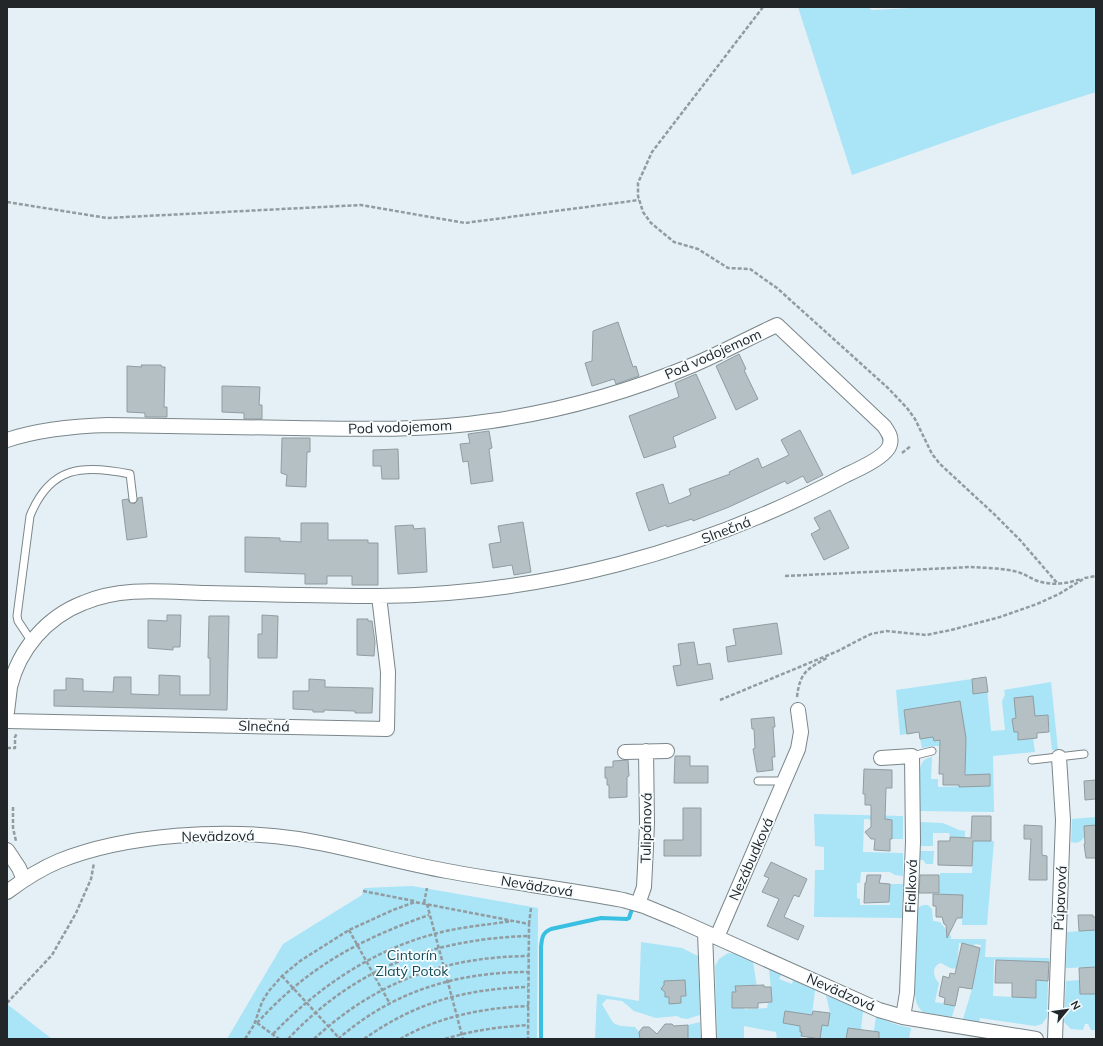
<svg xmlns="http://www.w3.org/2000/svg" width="1103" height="1046" viewBox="0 0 1103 1046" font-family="Mulish,sans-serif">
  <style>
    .green { fill: #a9e4f7 }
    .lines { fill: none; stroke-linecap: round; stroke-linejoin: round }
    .stream { stroke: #39bfe2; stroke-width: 4 }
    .building { fill: #b4c0c4; stroke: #909ca0 }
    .lane-casing { stroke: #7a868a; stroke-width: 9 }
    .street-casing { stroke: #7a868a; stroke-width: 16 }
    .path { stroke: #929b9f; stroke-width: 2.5; stroke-dasharray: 4 2; stroke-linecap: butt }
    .lane { stroke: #fff; stroke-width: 7 }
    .street { stroke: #fff; stroke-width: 14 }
    .labels { text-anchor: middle; stroke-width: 3.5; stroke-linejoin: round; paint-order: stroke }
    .street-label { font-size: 14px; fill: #222628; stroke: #f7fcfe }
    .park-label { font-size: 14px; fill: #144c5a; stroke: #f7fcfe }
  </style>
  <rect width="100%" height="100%" fill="#e4f0f5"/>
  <path class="green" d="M798 7H868L872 10 930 7H1096V92L1002 122 852 175Z
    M986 677 991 731 1005 730 1002 701 1005 695 1004 690 1051 682 1058 750H1052L1048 715 1035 716 1033 696 1016 718 1012 719 1014 732H1018V740L1033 738 1035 752 993 756 994 812 919 811C919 800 917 771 922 763 924 759 928 758 932 757L931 779H938V787L966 786 965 746H932L922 748 920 739 933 737 934 741 956 737 959 701 904 710 907 734 900 735 896 690Z
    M814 814 903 816V839H892V820L864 819 863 852 903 853V876L895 875 890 872H861L860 883H857V898L860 899V905H890L889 884H903L902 918 814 917 815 870H824V847L815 846Z
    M1096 817V825L1084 826 1085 836C1081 842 1078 844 1071 842L1072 819Z
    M919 822 943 823 959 830 965 831V838L950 837 949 833H933V846H918Z
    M973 835 980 841H994L987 925H962V896L961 895 939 894 940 873H972Z
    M918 851H934L933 864H926L923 860H918Z
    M412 886 538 908 537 1039H227L283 944 362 895 364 888Z
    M923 905H928L932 909 933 921 940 922 951 936V939H986L985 957 1049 958V962L994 960 993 996 1036 998V980L1048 981 1047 1017 1042 1024 1035 1026 980 1018 979 1022 963 1019 972 989 981 945 975 944 974 946 959 943 957 969 950 968 941 963C931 966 933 977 939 983L935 1002 955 1006 952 1017 923 1012C917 1007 916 1002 915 995L917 908Z
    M1096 930V967L1066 968 1067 932Z
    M641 942 682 948 698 956 700 1015 687 1019 681 1018 677 1016 656 1018 634 1011 622 1001 607 999 602 1004 612 1021 615 1024 621 1026 635 1027 639 1032 640 1039H595L597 994 639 1001Z
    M728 953 737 954 753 962 757 987 751 985 735 986 736 992H731C732 1002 738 1007 747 1010V1009L767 1008 768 1003 773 1002 772 1000 769 969 781 975 779 979 792 984 793 980 815 990 812 1015 804 1014 800 1032H802L801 1039H777L776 1032 744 1026V1039H717L715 966 719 959Z
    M1080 980 1081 994H1096V1030H1091L1088 1024H1085L1083 1030 1071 1029 1064 1022 1066 981Z
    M826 995 863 1011 861 1030 846 1039H820L822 1025 830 1013Z
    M7 1004 52 1039H7Z
    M876 1017 898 1025 911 1028 909 1039H875L873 1037Z
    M700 1022 701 1038H688V1025Z"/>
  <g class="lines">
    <path class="stream" d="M541 1039V947C542 938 542 933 551 929L601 918 627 919 629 918 632 909"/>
  </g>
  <path class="building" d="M618 322 633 367 636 366 639 376 616 384 614 379 592 386 585 363 592 361 593 331Z
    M739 354 746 369 744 370 758 399 736 410 716 366Z
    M141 365H161L162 367H165L164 407H167V417H145V413L127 412V366L142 367Z
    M696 374 716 418 673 437 676 447 644 458 629 416 679 397 675 383Z
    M222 386 260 387 259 405H262V419H244V413L222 412Z
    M800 430 823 475 807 483 803 476 787 484 785 481 729 507 693 521 692 519 667 527 666 525 649 531 636 493 663 484 669 504 691 495 689 489 730 474 729 472 758 458 762 468 789 455 781 440Z
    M489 431 492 448 489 449 493 481 471 484 468 461 463 462 460 444 470 443 468 434Z
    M282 438H310V452H307L306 487 286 486 287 475 281 473Z
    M398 449 399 479H382L381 466H373V450Z
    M142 497 147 537 127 540 122 500 128 499 129 502 134 504 137 501 138 498Z
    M830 510 849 548 824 560 811 534 820 529 814 518Z
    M523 522 531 572 514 575 512 565 493 568 489 544 501 542 498 526Z
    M301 523H328V540H368V543H378V585H352V576H327V584H305V574L245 572V537L280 538V541L301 542Z
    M413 525 414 529 425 528 427 572 398 574 395 526Z
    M167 615H181L180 647H173V650L148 648V620L167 621Z
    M262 615 278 616 277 658H258V634H262Z
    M209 616H229L227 710 54 706V690H66V678L83 679V691L113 692 114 677H131V694L159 695V675L180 676V695H210V658H208Z
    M357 619H368V621H372L375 642 374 656 357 655Z
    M777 623 782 654 728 662 726 647 736 645 733 629Z
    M694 642 698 665 710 663 713 679 677 686 673 666 681 665 678 644Z
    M986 677 988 692 973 694 972 679Z
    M309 679 325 680V687L373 688 372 713H355V711L324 710V712H313V710L293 709V691H309Z
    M1033 696 1035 716 1048 715 1049 732 1037 733V738L1018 740V732H1014L1012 719 1016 718 1014 698Z
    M960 701 966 738 965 775 990 774V786L959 787V785H943V774H939L940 740 934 741 933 737 920 739 919 732 907 734 904 710Z
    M774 717 775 727H773L775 757H772L773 770 757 772 753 749 755 748 754 729H752L751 719Z
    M675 756H690V766H708V783H674Z
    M628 760 629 776 627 777V797L609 798V785H607V778H605V767H613V761Z
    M864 769 892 770V788H886L885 819 892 820V839H890V851L874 850 875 839H871L865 832 871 827V805H865V794H863Z
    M1096 780V799L1085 800 1084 781Z
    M683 808H701V856H664V840H683Z
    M972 816H991V841H973L972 866 938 865V841H950V837L971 838Z
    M1024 825 1042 826V855L1047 856V880H1029L1031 839H1024Z
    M1096 825V858H1086L1084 844H1085L1084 826Z
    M771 862 807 879 799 897 794 895 784 917 804 926 798 940 767 926 779 899 762 892 769 878 764 876Z
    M867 875H881L879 883 890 884 889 902 864 903 865 883H866Z
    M920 875H939V893H919Z
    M933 894 963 895 962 918H957L947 938 946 925 944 924 942 917H936V906H933Z
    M1078 915H1093V917H1096V930L1079 931Z
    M962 943 980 948 972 989 959 987 955 1006 944 1004 945 998 939 996 943 976 949 978 950 973 955 974Z
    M996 960 1049 962 1048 981 1036 980V998L1012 997V983H995Z
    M1096 967V994H1080L1079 968Z
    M685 980 686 996H681V1003L669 1004V997H665V992L661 989 664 985V981Z
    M764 985V987H771L772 1002 758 1003V1008H732V992H736L735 986Z
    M785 1011 812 1015 813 1011 830 1013 828 1026 822 1025 820 1039 801 1036 802 1032H800V1026L783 1023Z
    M665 1024H672L674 1026 688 1025V1039H640L639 1032 643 1027H649L657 1034Z
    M848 1028 879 1032V1039H846Z"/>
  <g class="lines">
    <defs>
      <path id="lane" d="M32 642 18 621 17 616 30 516C50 466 83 464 130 474L133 499
        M912 756 932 751
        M1032 760 1084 754
        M758 781H785"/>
      <path id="street" d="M7 440C40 429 74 426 108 425 170 426 232 427 294 428 360 429 425 431 491 421 560 411 628 392 693 365 721 353 749 338 777 325L884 426C888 432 892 437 890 444 888 456 857 470 846 475 702 552 541 595 378 596 321 596 264 594 207 593 166 592 122 586 83 603 47 617 19 649 10 687 9 695 8 704 7 712
        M7 721 387 729 388 672 379 596
        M625 752 667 751
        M881 758 912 756 913 842 907 993 903 1017
        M7 850 19 868 24 880
        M7 892C23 880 40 869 59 861 126 834 226 828 298 839 348 847 397 862 447 871 506 882 565 889 623 900L644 906 678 920 879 1010 903 1017 1036 1039
        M638 904 644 887 646 847 647 823 646 751
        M705 932 709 1039
        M717 937 798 749 801 732 798 710
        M1055 1039 1063 820 1059 757"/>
    </defs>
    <use href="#lane" class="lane-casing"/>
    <use href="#street" class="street-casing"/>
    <path class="path" d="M763 7 652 152 638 183V196L643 212 651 223 674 242 698 249 728 268 750 269 777 288 888 388 907 408 915 419 932 454 940 464 994 514 1020 540 1058 584
      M7 202 107 218 361 205 465 223 639 200
      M902 453 911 446
      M785 576 971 567C986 568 1003 568 1018 572 1024 574 1029 577 1035 580 1050 586 1066 584 1081 579
      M797 697C800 672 807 669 827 658
      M720 700 838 651 855 642 871 634 886 631 926 635 951 630 1000 617 1037 604 1059 594 1085 578 1096 576
      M7 748H15V737L17 733
      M13 807V828L16 841
      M363 891 414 901
      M424 903 427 888
      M427 904 463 1039
      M529 924 531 908
      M349 930 390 1004
      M282 976 340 1039
      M7 1003 52 955 76 913 91 879 94 863
      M257 1023C268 1011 280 999 292 989 332 954 380 932 429 915
      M257 1023 279 1039
      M273 1034C317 988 371 951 434 934 459 927 486 925 512 921
      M245 1039 254 1025 262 1002 268 992 282 976 300 961 349 930 393 910 415 902 529 924 528 1039
      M288 1039C355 968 432 939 529 936
      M314 1039C377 981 444 957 529 956
      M338 1039C393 991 457 972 529 972
      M364 1039C416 1002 465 989 528 987
      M400 1039C440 1016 483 1008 529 1006
      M445 1039C473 1030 500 1027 528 1025"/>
    <use href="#lane" class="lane"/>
    <use href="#street" class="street"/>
  </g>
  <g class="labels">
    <g class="street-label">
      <text transform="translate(713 354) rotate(-24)" y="5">Pod vodojemom</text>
      <text transform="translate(400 427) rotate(-2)" y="5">Pod vodojemom</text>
      <text transform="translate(726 530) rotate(-21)" y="5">Slnečná</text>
      <text transform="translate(264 726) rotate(1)" y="5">Slnečná</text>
      <text transform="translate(646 828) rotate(-89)" y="5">Tulipánová</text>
      <text transform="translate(218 836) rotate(-1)" y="5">Nevädzová</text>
      <text transform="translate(751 859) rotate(-66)" y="5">Nezábudková</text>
      <text transform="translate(537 886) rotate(9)" y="5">Nevädzová</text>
      <text transform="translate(911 886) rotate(-88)" y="5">Fialková</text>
      <text transform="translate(1060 898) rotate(-87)" y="5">Púpavová</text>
      <text transform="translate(841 992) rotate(24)" y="5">Nevädzová</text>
    </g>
    <g class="park-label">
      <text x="412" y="960">Cintorín<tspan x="412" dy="16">Zlatý Potok</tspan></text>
    </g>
  </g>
  <rect width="1103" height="1046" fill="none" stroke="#222628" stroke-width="16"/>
  <g transform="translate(1067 1010) rotate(61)" stroke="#f7fcfe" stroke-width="3" paint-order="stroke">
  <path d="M0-3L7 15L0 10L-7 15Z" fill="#222628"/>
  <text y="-6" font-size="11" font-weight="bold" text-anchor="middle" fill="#222628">N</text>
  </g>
</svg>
